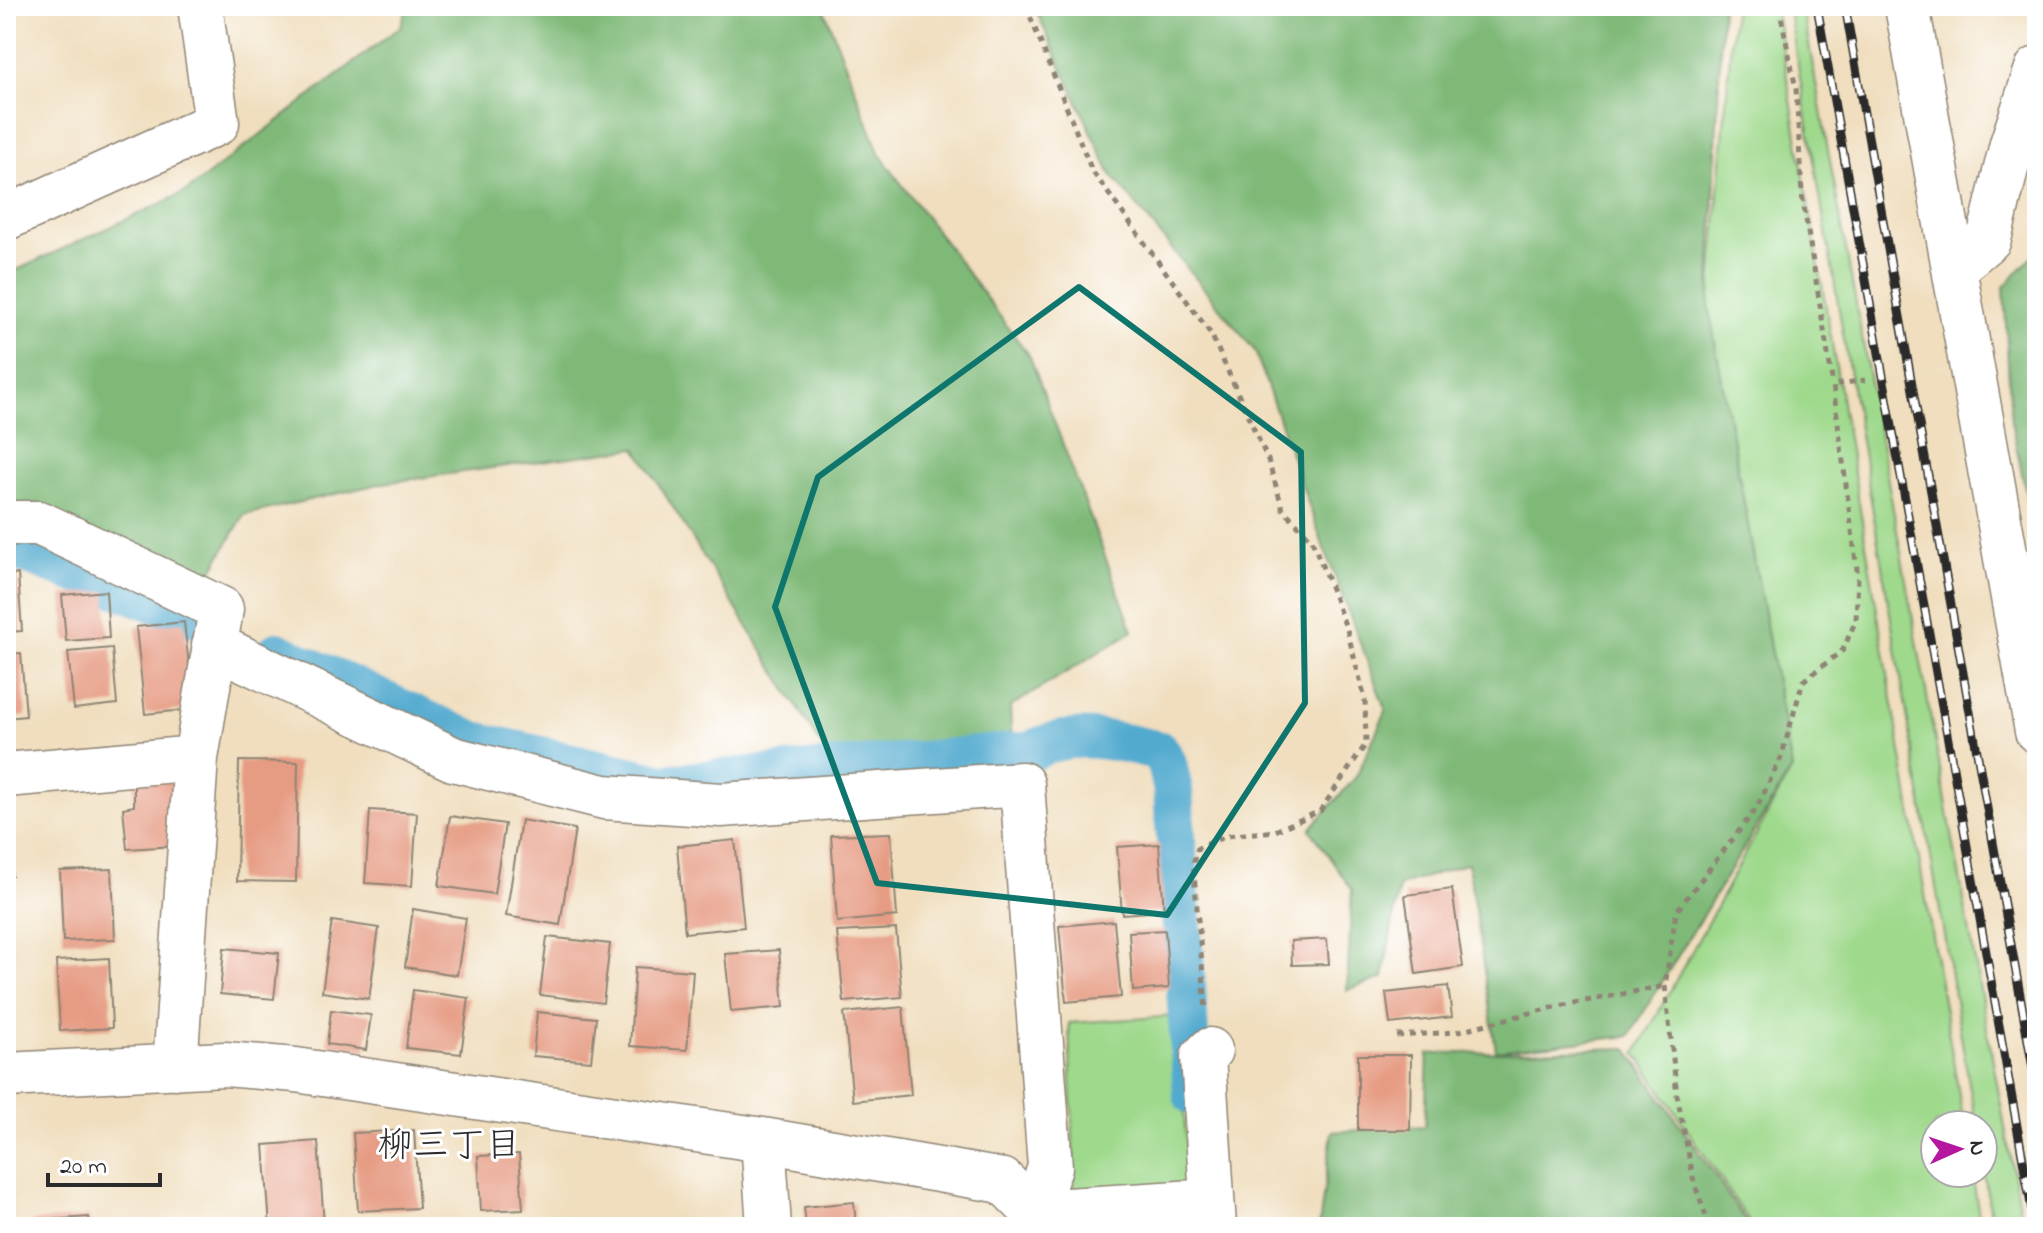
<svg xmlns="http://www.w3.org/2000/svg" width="2043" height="1233" viewBox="0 0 2043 1233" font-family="'Indie Flower','Klee One',sans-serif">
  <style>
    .green { fill: #9fd98c; stroke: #65825c; stroke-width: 2 }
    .forest { fill: #7fb978; stroke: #557252; stroke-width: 2 }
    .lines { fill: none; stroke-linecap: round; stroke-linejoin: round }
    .canal { stroke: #52aacf; stroke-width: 40 }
    .building { fill: #e69b83 }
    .minor-casing { stroke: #8e8474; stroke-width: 47 }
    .path { stroke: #8e8474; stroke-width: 5; stroke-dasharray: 6 6; stroke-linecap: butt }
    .minor { stroke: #fff; stroke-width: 44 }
    .rail-casing { stroke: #2b2b2b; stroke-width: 9 }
    .rail { stroke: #fff; stroke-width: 6; stroke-dasharray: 18; stroke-linecap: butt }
    .marked { fill: none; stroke: #0f766e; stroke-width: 6; stroke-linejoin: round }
    .labels { text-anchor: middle; stroke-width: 6; stroke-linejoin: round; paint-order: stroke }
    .neighbourhood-label { font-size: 36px; fill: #2b2b2b; stroke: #fff }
  </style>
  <rect width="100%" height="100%" fill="#fff"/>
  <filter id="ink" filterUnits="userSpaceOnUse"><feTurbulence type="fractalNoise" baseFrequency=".0125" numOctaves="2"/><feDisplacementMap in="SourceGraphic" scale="16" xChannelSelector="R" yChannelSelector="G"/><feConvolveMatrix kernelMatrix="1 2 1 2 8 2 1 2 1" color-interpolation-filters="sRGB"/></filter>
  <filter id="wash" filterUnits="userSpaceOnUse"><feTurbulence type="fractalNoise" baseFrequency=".006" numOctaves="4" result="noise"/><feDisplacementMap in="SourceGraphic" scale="32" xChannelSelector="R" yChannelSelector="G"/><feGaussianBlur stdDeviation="1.8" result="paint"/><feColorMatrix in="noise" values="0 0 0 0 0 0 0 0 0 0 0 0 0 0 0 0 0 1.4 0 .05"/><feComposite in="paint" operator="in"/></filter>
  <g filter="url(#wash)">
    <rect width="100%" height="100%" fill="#f0debe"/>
    <path class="green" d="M1734 6H1775L1964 1125H1935V1173H1972L1981 1227H1753L1636 1053 1792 769 1709 309Z
      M1788 6H1802L2023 1227H1993L1983 1169V1125H1976Z
      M1178 1016 1189 1192 1075 1201 1069 1023Z"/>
    <path class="forest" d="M407 6H823L880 155 1030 357 1133 631 1010 707 1013 764 841 777 636 448 383 483 244 515 196 598 6 524V275L186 192 401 26Z
      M1034 6H1722L1709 309 1792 769 1629 1036 1496 1051 1468 863 1399 886 1383 978 1347 990 1352 890 1310 829 1356 777 1386 711 1321 540 1255 351 1110 173Z
      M2037 251V546L2011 421 2004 287Z
      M1627 1048 1750 1227H1319L1332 1132 1425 1126 1428 1054Z"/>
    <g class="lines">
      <path class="canal" d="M6 553 17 551 215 625
        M277 652 470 740 664 784 1032 751C1071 729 1118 741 1160 751L1167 763 1173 791 1193 1095"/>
    </g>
    <g id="blocks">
      <path class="building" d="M18 574 22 631 6 632V575Z
        M106 591 109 638 66 641 62 595Z
        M184 622 194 709 145 714 136 627Z
        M112 648 117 704 74 709 68 652Z
        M21 653 26 716 6 718V654Z
        M239 761 298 762 296 882 237 881Z
        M172 780 176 846 127 849 123 808 134 806V781Z
        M370 810 417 813 412 886 365 883Z
        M450 816 505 824 494 894 439 886Z
        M521 820 575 829 560 925 506 916Z
        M6 823 12 876H6Z
        M891 833 897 916 837 922 831 835Z
        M735 840 744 927 685 933 677 846Z
        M1159 844 1164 911 1122 914 1117 847Z
        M112 869 115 939 63 941 60 871Z
        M1452 889 1463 967 1416 974 1405 895Z
        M413 909 466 918 457 975 405 967Z
        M332 921 379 928 369 999 322 992Z
        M1114 921 1121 997 1066 1002 1059 926Z
        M896 929 902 997 844 1002 837 932Z
        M1165 930 1169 988 1133 991 1129 932Z
        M547 937 610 944 603 1003 540 995Z
        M1327 939 1329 964 1292 965 1291 941Z
        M224 948 279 953 274 999 220 994Z
        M779 950 784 1007 731 1012 725 954Z
        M109 958 112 1028 60 1031 56 961Z
        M635 967 693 971 687 1050 630 1046Z
        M1448 986 1452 1017 1390 1024 1386 993Z
        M413 990 469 998 461 1054 406 1048Z
        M903 1007 911 1095 853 1101 844 1013Z
        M331 1010 371 1015 366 1050 327 1044Z
        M537 1012 596 1018 591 1061 533 1056Z
        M1358 1055H1411L1410 1130H1358Z
        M414 1130 419 1208 358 1211 353 1133Z
        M318 1141 324 1224 270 1227 264 1145Z
        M519 1154 523 1209 481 1211 478 1156Z
        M854 1202 856 1227H806L804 1207Z
        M89 1217 90 1227H32V1221Z
        M419 1220 420 1227H370V1225Z"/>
    </g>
  </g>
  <g filter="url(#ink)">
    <use href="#blocks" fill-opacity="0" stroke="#8e8474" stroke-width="2"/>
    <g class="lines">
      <defs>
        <path id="minor" d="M1907 6 2037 731
          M6 218 217 123 200 6
          M1954 268 1989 239 2012 144 2037 69
          M6 523H39L221 609 196 758 175 1067
          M214 645 453 759 604 797 721 805 1022 784 1050 1167 1034 1212 1212 1201
          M6 775 196 758
          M1210 1050 1203 1057 1214 1227
          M6 1075 225 1064 296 1070 763 1140 1003 1181 1034 1212 1039 1227
          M763 1140 769 1227"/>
      </defs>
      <use href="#minor" class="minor-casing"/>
      <path class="path" d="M1026 6 1092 171 1211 334 1268 460 1283 509 1312 540 1347 630 1365 699 1366 744 1320 811 1275 831 1226 836 1198 848 1193 863 1206 1009
        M1779 6 1796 89 1802 195 1833 385
        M1397 1036 1455 1032 1559 1006 1665 986
        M1710 1227 1694 1182 1677 1095 1665 986 1676 912 1756 809 1781 758 1803 681 1843 650 1856 620 1858 577 1833 385 1865 380"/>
      <use href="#minor" class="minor"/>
      <defs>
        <path id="rail" d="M1817 6 2035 1227
          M1845 6 2037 1091"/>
      </defs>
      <use href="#rail" class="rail-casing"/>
      <use href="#rail" class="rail"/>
    </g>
  </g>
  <path class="marked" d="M1079 287 1301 452 1305 703 1167 915 877 883 775 607 818 477Z"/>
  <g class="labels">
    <g class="neighbourhood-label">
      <text x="449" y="1156">柳三丁目</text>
    </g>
  </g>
  <rect width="2043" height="1233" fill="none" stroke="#fff" stroke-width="32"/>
  <g transform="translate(1959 1149) rotate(87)"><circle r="38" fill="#ffffff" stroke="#aaaaaa" stroke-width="2"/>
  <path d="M0-6L14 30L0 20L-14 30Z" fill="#b5179e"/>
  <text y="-12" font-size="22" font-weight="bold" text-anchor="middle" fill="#2b2b2b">N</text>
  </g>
  <path d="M48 1173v12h112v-12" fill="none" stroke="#2b2b2b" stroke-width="4"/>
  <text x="60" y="1173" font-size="24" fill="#2b2b2b" stroke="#ffffff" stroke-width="6" paint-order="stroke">20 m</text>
</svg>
